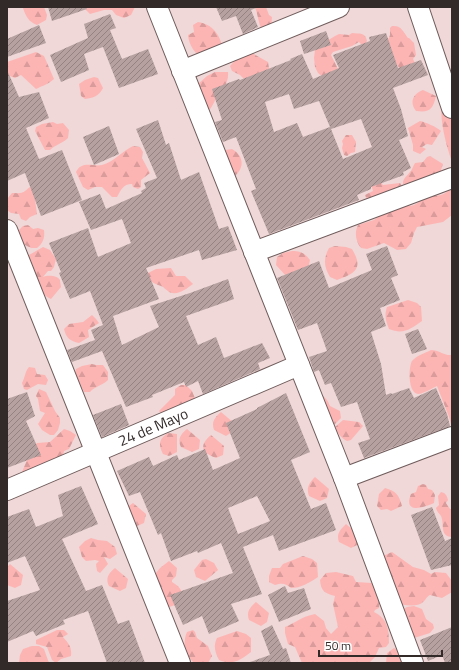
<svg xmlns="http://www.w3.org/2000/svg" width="459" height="670" viewBox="0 0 459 670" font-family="'Titillium Web',sans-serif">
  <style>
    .forest { fill: url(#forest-firs) }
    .building { fill: url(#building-hatch); fill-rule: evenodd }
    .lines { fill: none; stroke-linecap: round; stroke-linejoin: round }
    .minor-casing { stroke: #6f5b5b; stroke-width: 22 }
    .minor { stroke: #fff; stroke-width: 20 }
    .labels { text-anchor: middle; stroke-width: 3; stroke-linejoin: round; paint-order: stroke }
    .street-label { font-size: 15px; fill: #322929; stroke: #fff }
  </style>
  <defs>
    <pattern id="forest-firs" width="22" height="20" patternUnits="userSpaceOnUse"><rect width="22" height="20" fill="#fdb5b4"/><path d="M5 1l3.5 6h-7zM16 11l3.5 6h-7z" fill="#d99c9b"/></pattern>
    <pattern id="building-hatch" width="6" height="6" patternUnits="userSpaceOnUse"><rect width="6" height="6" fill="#b6a1a0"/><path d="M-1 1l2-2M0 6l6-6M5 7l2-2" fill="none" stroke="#958382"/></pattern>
  </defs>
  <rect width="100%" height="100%" fill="#efd8d7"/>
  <path class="forest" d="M24 7H44L47 15 46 20 37 25C29 22 26 17 23 8Z
    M83 7H135L131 15 124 18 116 15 112 10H104L90 14Z
    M255 7H266L269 15 272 17 271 28 262 30C258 22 258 15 255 7Z
    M198 22C213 24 221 36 223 50L203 59C195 53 189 46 188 35L194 32 193 25Z
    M392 26C401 25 403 31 408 38H409L414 43 416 55 413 59 416 65 401 70 397 65 386 45 390 35V28Z
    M352 33C360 34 365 32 367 41L364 47 359 42 352 46 333 52 331 55 340 73 324 78 318 73 315 67 314 58 315 50 317 47 335 36 339 34 349 35Z
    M36 52 44 56 54 79C47 85 44 85 36 89L21 75 15 78 7 75V62Z
    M252 53 268 62 270 74 244 79 240 75 232 71 230 66 240 55Z
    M215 72H228C229 83 223 89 217 97 214 101 213 107 208 111L198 84 207 76Z
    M94 77 98 78 103 88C99 96 93 98 85 99L81 96 79 84 85 80Z
    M452 88V162C447 148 439 120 442 105 443 99 449 93 452 88Z
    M423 90 436 96C433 109 430 113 416 111 409 102 413 94 423 90Z
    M420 121C425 122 437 127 441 131L432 145 427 144 422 147 426 149 420 154 413 151V145L408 128Z
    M53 122 57 124 63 123 69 130 68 138C62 144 56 144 50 150H45L35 131 36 127 42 124Z
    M346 135H352L356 142 355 152 351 153 347 156 344 155 342 148 343 144 342 141Z
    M133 146 140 147 143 152 142 158 150 173 141 180V187L138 189 133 187 132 184C123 184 121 190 117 197H112L102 187H95L88 190 83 187 76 172C82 160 93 167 102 165 114 162 122 151 133 146Z
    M232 149C246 157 244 171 231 179L219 151Z
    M430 156 443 164 440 173 409 185 403 184C403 178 406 177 410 172 412 170 413 166 415 163L423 162 427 157Z
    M380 181 383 185 400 183 402 186 367 200 365 195 373 191 371 184Z
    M33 185 37 214 30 217 26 221 21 219 19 214 11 213 7 210V199L12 193C16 193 22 194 25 191 29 188 29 187 33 185Z
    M452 189V215L443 222 417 227 414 233 411 243 406 249 397 250 384 243 367 249 361 248C356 242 354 233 358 225L374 220 382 214 403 205C415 209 419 200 429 196 433 195 437 196 441 195 445 194 449 190 452 189Z
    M28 225 33 229 38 228 44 230C45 238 43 243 37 248H31L23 244 18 235 19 230 23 226Z
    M335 246 346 247 352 249C364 269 355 273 337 280L330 277C324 267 323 259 329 248Z
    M43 247 50 250 56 259 54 267 51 271H48L43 277C47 275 57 275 60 280 60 281 61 287 61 287L51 299C43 295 38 290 35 282 39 272 34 273 30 266 28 263 29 258 29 255Z
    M292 251C300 251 305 253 310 260L308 269 286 276 276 265 277 257 283 253Z
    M171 268 176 276H185L193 284C186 289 178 296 169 292 166 290 164 287 161 286 153 283 149 282 148 273L156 269Z
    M408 300 417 303 421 307 422 321C411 329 403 335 389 329 386 321 384 316 387 307Z
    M92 315 96 319 99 323 88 330 89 337 79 343C70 341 66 338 64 329L69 324 83 322Z
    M431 350C439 350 444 356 452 355V428L449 417 437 386C432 388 425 393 419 394 408 395 408 368 412 361 416 356 425 353 431 350Z
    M92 364 96 365H103L108 372V380C102 386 95 386 90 392H84L75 373 76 369 82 366Z
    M29 367 35 368 37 374 45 375 48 380 46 385 38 384 27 390 24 389 22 383C25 378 25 371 29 367Z
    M181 385H186L192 391 197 403 163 416 159 411 175 395V389Z
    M39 389 46 392 55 411 60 418V423L58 430 54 435H50L42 430 38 424 45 413 40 411 38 399 36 396Z
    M301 393C315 395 325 391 330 406L340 411 341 418 334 425 333 428C320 419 301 411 301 393Z
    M221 412 234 423 232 432 226 436 214 430C211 422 215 417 221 412Z
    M343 420 359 422 363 426 351 440 347 441C341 438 338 434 335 427Z
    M64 429 70 431 76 435 69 449 64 451C63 465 41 473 30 477L22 472 32 448 37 443 50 442Z
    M187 429 200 440 199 449 192 452 181 447C177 439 181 434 187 429Z
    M168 433 177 434V452L169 456 163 454C158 444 159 439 168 433Z
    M211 435 224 446 223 455 216 458C201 453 199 445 211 435Z
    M315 477 329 489 327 498 320 501 309 496C306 488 309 483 315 477Z
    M423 484 426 485 428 489 432 490 435 495 434 503C423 508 403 514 411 494L416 492 418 486Z
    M385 488C396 491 399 495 402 506L391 511 387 509 381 510 377 506 379 494Z
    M441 492C446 493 447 496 448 500L446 503 450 509H452V537C439 536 445 525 441 516 439 513 437 512 436 508L439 505 438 496Z
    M133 503 146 514 144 523 137 526 131 524 126 508Z
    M346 524 359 535 357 545 351 548 339 542C336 534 340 530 346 524Z
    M91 538 98 540 107 541 115 547 117 554 110 559 104 557 108 564 100 573 97 571 96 564 99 561 95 560 86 561 82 557 79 547 85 541Z
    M392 552 413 567 424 570 431 574 435 572 446 573 452 581V592L442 598 430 595C426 597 426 600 423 602 417 608 403 605 396 603L383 556Z
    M303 556 312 559 317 563 318 577C309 583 301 588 291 588 285 583 282 583 275 585L269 582V576L272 568H280L283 564Z
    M206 559 214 563 218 570 205 581 196 577 194 570 202 560Z
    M169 561 177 568 176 576 172 580V582C181 587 183 592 184 602L169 607 162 605 152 578 160 568Z
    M10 564 23 575 21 585 15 588 7 585V567Z
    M115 568 128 579 126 588 120 591 109 586C105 578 109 573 115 568Z
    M336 572 353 576 356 582 372 583C377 589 380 600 379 608L375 610 374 612C387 618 389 629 389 643L386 647 379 648 375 657 369 663H302L295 647 288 644 285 633V627C297 622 301 617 315 614L324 621 326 628 331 634 338 627 333 604 335 596C324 593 321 591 320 580L326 573Z
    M256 602 269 613 267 622 261 626 249 620C246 612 250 607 256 602Z
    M414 606 422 609 426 619 433 624 434 628 430 633 411 639 400 611 407 607Z
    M57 630H64L68 634 63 637C69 644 72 647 71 656L61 659 56 663 52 660 47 647 36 644V640Z
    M193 630 195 632 197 638 208 646 212 656 208 663H194L184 652C185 645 184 638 187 632Z
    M237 631 246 634 251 638V652C241 660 232 666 219 660 215 652 213 646 217 638Z
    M32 646H39L44 649 49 663H19L20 655 23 649Z
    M394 648 398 650 406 663H386L387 653Z"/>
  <path class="building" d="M48 7H86L87 9 52 21Z
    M216 7H256V8L251 10 258 27 243 34 236 16 222 21Z
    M110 14 116 28 110 30 122 59 148 49 158 74 119 88 103 47 84 54 89 70 61 82 50 55 88 38 84 24Z
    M39 25 46 43 7 57V39Z
    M326 31 331 45 304 54 300 41Z
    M386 33 398 68 421 60 428 75 393 88 401 109 408 136 399 140 411 168 403 172 404 175 371 187V189L357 195 359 200 269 234 251 191 256 189 236 137 223 142 215 122 222 120 212 89 239 79 240 80 291 60 290 59 302 54 313 79 339 68 333 55 370 41 369 37ZM289 94 294 109 319 101 330 127 303 137 297 123 274 132 265 102ZM361 119 372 147 343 159 331 129Z
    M7 70 19 97 39 92 49 118 26 128 39 159 62 150 82 200 41 216 25 173 7 181Z
    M158 120 166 145 169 143 181 180 199 172 219 229 228 226 237 250 202 260 199 250 146 268 159 299 113 316 122 345 159 327 150 306 190 293 228 279 234 299 186 316 198 345 216 337 224 358 262 343 270 358 258 363 260 369 203 394 198 381 186 387 184 382 152 395 153 397 126 407 102 351 72 362 67 350 95 340 91 330 103 325 90 291 70 299 59 273 61 272 49 243 88 228 98 257 131 243 122 219 91 230 79 202 100 194 106 209 142 193 141 191 146 188 144 183 157 178 136 129Z
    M109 126 119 154 94 165 83 137Z
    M387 246 398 275 391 278 400 300 380 308 386 326 371 332 381 364 386 395 391 393 392 394 409 388 414 398 436 388 447 414 450 426 364 458 358 443 370 439 357 402 341 407 331 383 325 385 319 370 314 372 309 357 327 351 317 323 298 330 277 278 319 261 329 288 372 270 366 254Z
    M418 329 427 349 412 354 405 334Z
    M27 392 35 416 26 421 41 455 7 468V399Z
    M286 393 310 452 291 460 311 509 326 503 336 530 279 551 273 535 243 547 262 594 231 604 239 621 209 634 202 616 183 625 170 595 233 573 221 543 198 553 197 551 171 561 161 533 158 535 140 492 129 496 117 471 149 457 153 466 177 455 179 460 205 449 213 470 240 458 226 423 257 409V408ZM257 496 270 521 238 534 228 508Z
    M121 404 129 425 102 437 93 415Z
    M81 486 98 524 62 539 86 591 102 585 118 624 129 620 145 663H107L88 611 63 620 65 624 36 636 33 631 7 642V601L40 590 25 556 7 563V517L29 509 36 527 63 516 58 495Z
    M432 507 445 541 452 538V565L431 570 411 515Z
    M285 586 288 593 304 588 311 609 279 622 268 595Z
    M272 625 283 649 286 648 291 663H250V662L270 655 261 631Z
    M452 627V663H445L442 655 428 661 420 640Z"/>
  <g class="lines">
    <defs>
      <g id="minor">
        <path d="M157 7 344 478 413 663"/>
        <path d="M418 7 452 108"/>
        <path d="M182 71 339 7"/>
        <path d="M7 230 180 663"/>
        <path d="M254 252 452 178"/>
        <path d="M344 478 452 437"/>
        <path id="s1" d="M7 490 299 365"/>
      </g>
    </defs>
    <use href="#minor" class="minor-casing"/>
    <use href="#minor" class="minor"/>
  </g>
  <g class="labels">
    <g class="street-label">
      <text dy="5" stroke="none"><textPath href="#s1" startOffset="159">24 de Mayo</textPath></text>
    </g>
  </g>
  <rect width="459" height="670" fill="none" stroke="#322929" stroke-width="16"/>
  <path d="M319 650v6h123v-6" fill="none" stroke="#322929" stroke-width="2"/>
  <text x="325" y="650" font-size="12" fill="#322929" stroke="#ffffff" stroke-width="3" paint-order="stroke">50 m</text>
</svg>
